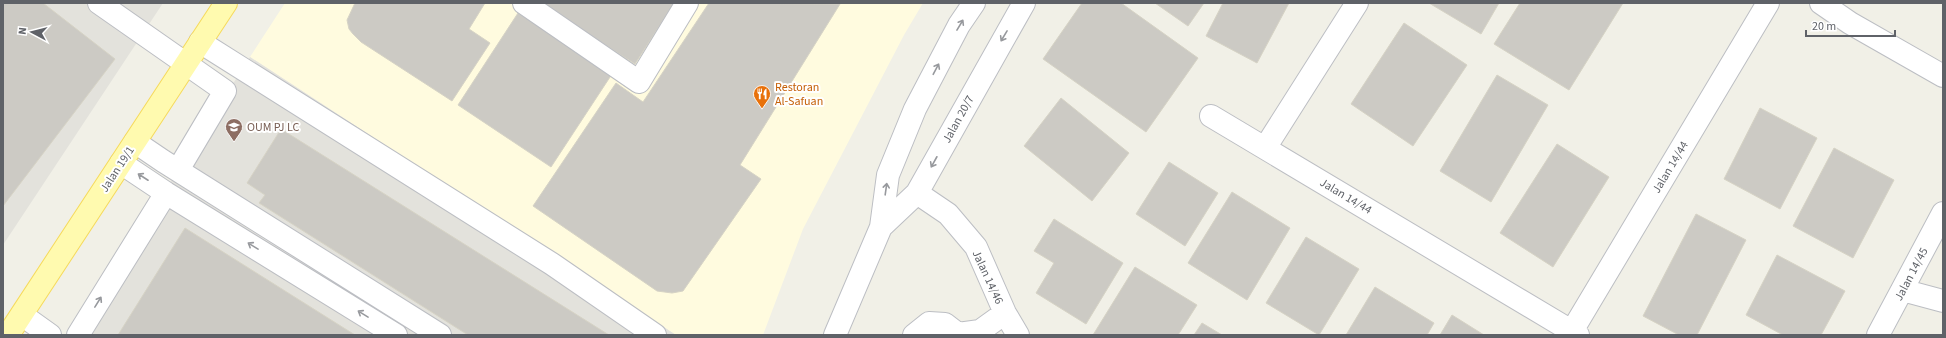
<svg xmlns="http://www.w3.org/2000/svg" width="1946" height="338" viewBox="0 0 1946 338" font-family="'Source Sans 3',sans-serif">
  <style>
    .commercial { fill: #fffbdf }
    .industrial { fill: #e3e2dc }
    .building { fill: #cccac4; stroke: #d6d3c5 }
    .lines { fill: none; stroke-linecap: round; stroke-linejoin: round }
    .minor-casing { stroke: #bcbec3; stroke-width: 24 }
    .major-casing { stroke: #f6da5c; stroke-width: 24 }
    .minor { stroke: #fff; stroke-width: 22 }
    .major { stroke: #fffaaf; stroke-width: 22 }
    .oneway { stroke: #97999d }
    .labels { text-anchor: middle; stroke-width: 4; stroke-linejoin: round; paint-order: stroke }
    .food-label { font-size: 12px; fill: #c56008; stroke: #fff; text-anchor: start }
    .street-label { font-size: 12px; fill: #5f6268; stroke: #fff }
    .education-label { font-size: 12px; fill: #785e54; stroke: #fff; text-anchor: start }
  </style>
  <rect width="100%" height="100%" fill="#f1f0e7"/>
  <path class="commercial" d="M285 3H923L904 35 803 229 763 335H676L250 57Z"/>
  <path class="industrial" d="M3 3H163L3 245Z
    M250 57 676 335H73Z"/>
  <path class="building" d="M3 3H43L115 59 3 206Z
    M355 3H485L469 29 490 43 452 101 361 42 353 34 349 29 347 20Z
    M540 3H674L635 64Z
    M709 3 840 4 740 165 761 179 683 291 672 293 657 291 533 206 616 83 643 102Z
    M1082 3H1121L1198 58 1146 132 1043 59Z
    M1155 3H1204L1188 26Z
    M1223 3H1289L1257 63 1206 36Z
    M1429 3H1499L1481 34Z
    M1520 3H1623L1569 90 1494 44Z
    M518 13 612 74 551 167 458 105Z
    M1404 23 1467 65 1413 146 1351 104Z
    M1497 75 1548 105 1491 202 1440 171Z
    M1061 98 1129 153 1092 201 1024 146Z
    M1760 108 1817 138 1780 209 1724 179Z
    M281 129 609 335H468L259 203 265 195 247 183Z
    M1557 144 1609 177 1553 267 1500 233Z
    M1834 148 1894 180 1853 258 1793 226Z
    M1169 162 1218 193 1185 246 1136 214Z
    M1232 192 1290 228 1247 300 1188 263Z
    M1696 214 1746 240 1697 335H1679L1643 316Z
    M1054 219 1123 263 1086 324 1036 293 1054 263 1034 251Z
    M185 228 355 335H118Z
    M1306 237 1359 269 1319 335 1266 303Z
    M1777 255 1845 291 1821 335H1783L1746 315Z
    M1135 267 1197 305 1178 335H1093Z
    M1375 287 1434 323 1427 335H1346Z
    M1452 315 1484 335H1440Z
    M1202 323 1222 335H1194Z"/>
  <g class="lines">
    <defs>
      <path id="minor" d="M99 3 225 91 178 170
        M524 3 639 82 687 3
        M1821 3 1850 23 1943 76
        M200 42 552 264 655 335
        M1211 116 1578 335
        M135 142 163 161 440 335
        M1265 148 1357 3
        M121 163 166 193 396 335
        M917 193 948 214 976 247 1005 313 1018 335
        M881 227 917 193 1024 3
        M1902 290 1943 301
        M22 315 50 335
        M1572 331 1768 3
        M78 335 166 193
        M835 335 881 227 888 175 915 109 959 25 974 3
        M914 335 929 323 945 324 958 334 980 331 1005 313
        M1878 335 1943 213"/>
      <path id="major" d="M8 335 226 3"/>
    </defs>
    <use href="#minor" class="minor-casing"/>
    <use href="#major" class="major-casing"/>
    <use href="#minor" class="minor"/>
    <use href="#major" class="major"/>
  </g>
  <defs><path id="oneway-shaft" d="M-6 0H5M1.5-3L5.5 0L1.5 3" fill="none" stroke-width="1.6" stroke-linecap="round" stroke-linejoin="round"/></defs>
  <g class="oneway">
    <use href="#oneway-shaft" transform="translate(960 25) rotate(-59)"/>
    <use href="#oneway-shaft" transform="translate(1004 36) rotate(121)"/>
    <use href="#oneway-shaft" transform="translate(936 69) rotate(-62)"/>
    <use href="#oneway-shaft" transform="translate(934 162) rotate(119)"/>
    <use href="#oneway-shaft" transform="translate(143 177) rotate(-147)"/>
    <use href="#oneway-shaft" transform="translate(886 189) rotate(-82)"/>
    <use href="#oneway-shaft" transform="translate(253 246) rotate(-148)"/>
    <use href="#oneway-shaft" transform="translate(98 302) rotate(-58)"/>
    <use href="#oneway-shaft" transform="translate(363 314) rotate(-148)"/>
  </g>
  <defs>
    <symbol id="restaurant-pin" viewBox="-11 -11 22 30"><path d="M0 17L-7.5 6A9.5 9.5 0 1 1 7.5 6Z" fill="#e8710a" stroke="#fff"/><path d="M-5-6h1v4h1v-4h1v4h1v-4h1v5L-1.5 .5V6h-2V.5L-5-1ZM5-6V6H3V1.5H1.5Q1.5-4 5-6Z" fill="#fff"/></symbol>
    <symbol id="university-pin" viewBox="-11 -11 22 30"><path d="M0 17L-7.5 6A9.5 9.5 0 1 1 7.5 6Z" fill="#8d6e63" stroke="#fff"/><path d="M0-5L7-2L0 1L-7-2ZM-4 1L0 2.5L4 1V4Q0 6-4 4Z" fill="#fff"/></symbol>
  </defs>
  <g fill-rule="evenodd">
    <use href="#restaurant-pin" x="752" y="84" width="20" height="27"/>
    <use href="#university-pin" x="224" y="117" width="20" height="27"/>
  </g>
  <g class="labels">
    <g class="food-label">
      <text x="775" y="91">Restoran<tspan x="775" dy="14">Al-Safuan</tspan></text>
    </g>
    <g class="street-label">
      <text transform="translate(958 119) rotate(-61)" y="4">Jalan 20/7</text>
      <text transform="translate(1670 167) rotate(-59)" y="4">Jalan 14/44</text>
      <text transform="translate(117 169) rotate(-57)" y="4">Jalan 19/1</text>
      <text transform="translate(1346 196) rotate(31)" y="4">Jalan 14/44</text>
      <text transform="translate(1911 274) rotate(-62)" y="4">Jalan 14/45</text>
      <text transform="translate(988 277) rotate(65)" y="4">Jalan 14/46</text>
    </g>
    <g class="education-label">
      <text x="247" y="131">OUM PJ LC</text>
    </g>
  </g>
  <rect width="1946" height="338" fill="none" stroke="#5f6268" stroke-width="8"/>
  <g transform="translate(32 32) rotate(277)" stroke="#ffffff" stroke-width="3" paint-order="stroke">
  <path d="M0-3L7 15L0 10L-7 15Z" fill="#5f6268"/>
  <text y="-6" font-size="11" font-weight="bold" text-anchor="middle" fill="#5f6268">N</text>
  </g>
  <path d="M1806 30v6h89v-6" fill="none" stroke="#5f6268" stroke-width="2"/>
  <text x="1812" y="30" font-size="12" fill="#5f6268" stroke="#ffffff" stroke-width="3" paint-order="stroke">20 m</text>
</svg>
